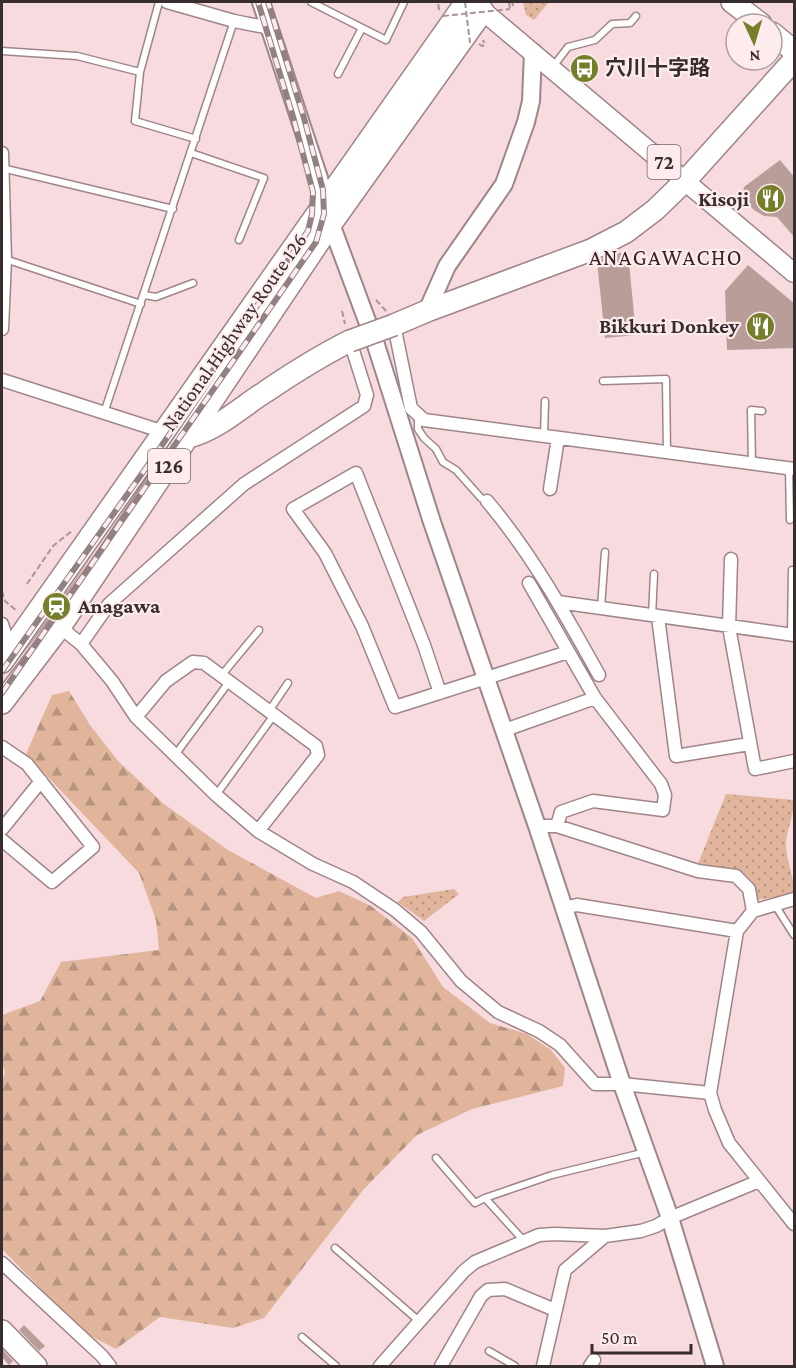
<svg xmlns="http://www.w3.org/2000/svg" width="796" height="1368" viewBox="0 0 796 1368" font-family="'Crimson Pro','Noto Sans JP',serif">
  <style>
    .forest { fill: url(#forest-firs) }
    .park { fill: url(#park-dots) }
    .building { fill: #b89d98 }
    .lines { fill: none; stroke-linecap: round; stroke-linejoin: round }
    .lane-casing { stroke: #9f8588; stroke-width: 9 }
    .street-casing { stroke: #9f8588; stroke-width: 15 }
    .secondary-casing { stroke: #9f8588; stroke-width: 20 }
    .primary-casing { stroke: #9f8588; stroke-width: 21 }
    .highway-casing { stroke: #9f8588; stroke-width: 24 }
    .path { stroke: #a89396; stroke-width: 2; stroke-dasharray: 6 3; stroke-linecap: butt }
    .lane { stroke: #fff; stroke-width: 6 }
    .street { stroke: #fff; stroke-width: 12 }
    .secondary { stroke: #fff; stroke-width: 16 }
    .primary { stroke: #fff; stroke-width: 18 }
    .highway { stroke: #fff; stroke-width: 21 }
    .rail-casing { stroke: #938082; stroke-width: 6 }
    .rail { stroke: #fdebed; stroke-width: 4; stroke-dasharray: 11; stroke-linecap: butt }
    .highway-bridge-casing { stroke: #9f8588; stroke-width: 24; stroke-linecap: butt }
    .path-bridge { stroke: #a89396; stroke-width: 2; stroke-dasharray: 6 3; stroke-linecap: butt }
    .highway-bridge { stroke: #fff; stroke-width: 21 }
    .labels { text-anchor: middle; stroke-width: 4.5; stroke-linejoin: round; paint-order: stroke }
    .shield { fill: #fdebed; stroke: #736667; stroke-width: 1.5 }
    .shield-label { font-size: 20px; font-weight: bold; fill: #382d2e }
    .poi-label { font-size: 21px; font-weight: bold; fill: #382d2e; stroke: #fdebed; text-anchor: start }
    .street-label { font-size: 21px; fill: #382d2e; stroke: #fdebed }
    .neighbourhood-label { font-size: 22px; letter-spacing: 1.5px; fill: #382427; stroke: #fdebed }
  </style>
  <defs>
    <pattern id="forest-firs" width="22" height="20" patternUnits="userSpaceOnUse" patternTransform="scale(1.5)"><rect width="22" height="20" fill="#e0b59c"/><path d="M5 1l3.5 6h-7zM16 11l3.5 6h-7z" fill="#b79480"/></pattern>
    <pattern id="park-dots" width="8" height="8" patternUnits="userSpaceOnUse" patternTransform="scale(1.5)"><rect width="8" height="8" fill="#e0b59c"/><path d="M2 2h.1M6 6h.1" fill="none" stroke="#b79480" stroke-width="1.8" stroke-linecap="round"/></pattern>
  </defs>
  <rect width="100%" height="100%" fill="#f7dbde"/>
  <path class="forest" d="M69 691 90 725 118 761 164 804 228 850 316 898 339 891 371 906 412 938 443 987 490 1023 527 1034 551 1050 565 1068 563 1086 472 1109 417 1135 363 1190 264 1318 233 1328 160 1317 116 1349 83 1332 2 1249V1082L5 1072 2 1064V1015L40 1001 61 962 159 950 156 920 139 873 26 754 52 695Z"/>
  <path class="park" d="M523 2H549L534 20 526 15Z
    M726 794 794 800C794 816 785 834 786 847 787 863 794 875 794 894L757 900 752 881 742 872 697 866Z
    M454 889 459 894 424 921 398 902 403 897Z"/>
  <path class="building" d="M780 160 795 178V238L777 217 764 216 754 210 747 203 743 194 744 187Z
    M628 252 636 335 605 338 597 261 612 254Z
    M748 265 795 304V348L727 350 725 291Z
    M94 553 50 620 21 656Z
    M24 1325 45 1346 39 1351 19 1330Z
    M2 1349 13 1361 9 1365 2 1357Z"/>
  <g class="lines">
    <defs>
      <path id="lane" d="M159 2 140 72 135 121 196 139
        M311 2 386 40 404 2
        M2 51 77 56 140 72
        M552 68 568 47 595 40 612 24 630 23 636 16
        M338 74 362 28
        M191 153 264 178 239 240
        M2 168 173 209
        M5 259 141 304
        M144 295 156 297 193 283
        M603 381 666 379 667 453
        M104 413 234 21
        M418 415V429L424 438 436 449 443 462 456 470 481 498 487 501
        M544 436 545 401
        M752 464 751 410 762 411
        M789 469 790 520
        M601 608 605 552
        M652 616 654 574
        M791 634 792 570
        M221 676 259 630
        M269 711 288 683
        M175 755 229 682
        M216 795 274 715
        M775 905 794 935
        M436 1158 475 1203 485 1198 552 1175 646 1152
        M485 1198 524 1241
        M335 1248 419 1321
        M302 1337 336 1366
        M489 1351 515 1366"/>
      <path id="street" d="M167 2 234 21 270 28
        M2 153 5 259 2 329
        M394 325 411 408 424 420 794 469
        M2 380 164 432
        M550 489 558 438
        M487 501C532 554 565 614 599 675
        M731 559 729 627 755 769 794 761
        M529 583 595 698 661 784 665 795 663 810 593 801 561 812 557 826
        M558 602 794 635
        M658 617 676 756 749 744
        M2 624 10 650
        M60 627 81 644 112 681 136 717 216 795 258 831 313 864 353 882 395 910 421 932 461 981 498 1012 539 1031 560 1045 595 1084H622L710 1093
        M81 644 109 604 244 484 364 406 367 395 350 341
        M440 693 424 645 356 473 293 509 325 553 362 626 395 707 568 652
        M136 717 166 681 193 662 204 663 316 746 318 755 258 831
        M505 730 595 698
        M2 747 27 764 93 847 52 882 2 840
        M537 826H557L698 871 736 876 749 889 753 911
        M2 829 41 781
        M794 899 753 911 737 931 710 1093 715 1110 729 1143 794 1224
        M563 908 577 905 737 931
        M2 1263 102 1356 110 1366
        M380 1366 464 1271 475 1262 539 1235 555 1234 605 1236 641 1231 656 1226 670 1218 759 1181
        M441 1366 481 1296 488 1290 505 1289 555 1310
        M543 1366 565 1270 605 1236
        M590 1366 594 1360"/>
      <path id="secondary" d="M261 2 319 178 331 224 376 345 432 522 537 826 622 1084 670 1218 715 1366
        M427 311 447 266 504 184 526 122 531 101 533 52"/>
      <path id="primary" d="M483 11 794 273"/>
      <path id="highway" d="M732 2 761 24
        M772 33 794 51
        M394 325 427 311 591 250 626 232 655 210 686 180 794 60
        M189 437C218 429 240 408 265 392 293 373 320 356 350 341
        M2 662 466 2
        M2 703 60 627 331 224 483 11 471 2
        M2 1331 36 1366"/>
    </defs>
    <use href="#lane" class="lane-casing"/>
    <use href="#street" class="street-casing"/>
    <use href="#secondary" class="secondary-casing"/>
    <use href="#primary" class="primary-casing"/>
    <use href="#highway" class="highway-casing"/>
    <path class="path" d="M509 2 510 9
      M512 2 513 6
      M439 10 438 2H441
      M479 44 482 46 485 45 483 40
      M376 300 386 311
      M342 311 345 324
      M27 584 53 546 73 530
      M2 591 5 601 17 611"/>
    <use href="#lane" class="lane"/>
    <use href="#street" class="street"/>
    <use href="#secondary" class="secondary"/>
    <use href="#primary" class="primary"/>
    <use href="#highway" class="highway"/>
    <defs>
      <path id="rail" d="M2 671 158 451 308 231 312 214 313 192 294 120 258 2
        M2 693 316 242 324 214 323 190 304 118 268 2"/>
    </defs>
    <use href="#rail" class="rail-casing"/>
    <use href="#rail" class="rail"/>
    <defs>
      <path id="highway-bridge" d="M350 341 394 325"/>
    </defs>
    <use href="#highway-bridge" class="highway-bridge-casing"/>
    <path class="path-bridge" d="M465 2 470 43
      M443 16 510 9"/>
    <use href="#highway-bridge" class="highway-bridge"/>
  </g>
  <defs>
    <symbol id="bus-disc" viewBox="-11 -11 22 22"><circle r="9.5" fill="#757e29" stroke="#fdebed"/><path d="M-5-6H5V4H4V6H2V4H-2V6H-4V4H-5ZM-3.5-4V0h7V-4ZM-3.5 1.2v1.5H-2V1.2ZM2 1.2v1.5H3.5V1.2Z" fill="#fff"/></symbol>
    <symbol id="restaurant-disc" viewBox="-11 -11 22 22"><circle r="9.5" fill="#757e29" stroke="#fdebed"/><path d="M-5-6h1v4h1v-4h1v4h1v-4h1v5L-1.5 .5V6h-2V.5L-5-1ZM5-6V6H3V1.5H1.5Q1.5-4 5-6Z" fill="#fff"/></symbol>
    <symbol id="station-disc" viewBox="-11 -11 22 22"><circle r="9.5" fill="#757e29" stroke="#fdebed"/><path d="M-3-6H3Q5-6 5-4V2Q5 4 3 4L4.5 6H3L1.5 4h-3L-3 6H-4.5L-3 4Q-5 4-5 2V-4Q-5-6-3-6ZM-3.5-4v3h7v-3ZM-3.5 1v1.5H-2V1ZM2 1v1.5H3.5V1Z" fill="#fff"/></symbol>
  </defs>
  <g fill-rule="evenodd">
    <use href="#bus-disc" x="568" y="52" width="33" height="33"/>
    <use href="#restaurant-disc" x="754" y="182" width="33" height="33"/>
    <use href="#restaurant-disc" x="744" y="310" width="33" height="33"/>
    <use href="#station-disc" x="40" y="590" width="33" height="33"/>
  </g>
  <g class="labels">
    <g class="shield">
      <rect x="647.5" y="145" width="33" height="34" rx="4.5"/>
      <rect x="148" y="449" width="42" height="34" rx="4.5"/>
    </g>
    <g class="shield-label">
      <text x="664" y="169">72</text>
      <text x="169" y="473">126</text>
    </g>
    <g class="poi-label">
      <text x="605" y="75">穴川十字路</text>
      <text x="749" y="206" text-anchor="end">Kisoji</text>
      <text x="739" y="333" text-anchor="end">Bikkuri Donkey</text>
      <text x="78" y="613">Anagawa</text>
    </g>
    <g class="street-label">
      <text transform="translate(234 332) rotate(-55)" y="7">National Highway Route 126</text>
    </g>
    <g class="neighbourhood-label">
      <text x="666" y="265">ANAGAWACHO</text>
    </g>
  </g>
  <rect width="796" height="1368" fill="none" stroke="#382d2e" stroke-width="6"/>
  <g transform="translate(754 42) rotate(176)"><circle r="28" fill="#fdebed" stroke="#ae9fa1" stroke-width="1.5"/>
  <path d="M0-4.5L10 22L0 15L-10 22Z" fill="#757e29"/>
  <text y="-9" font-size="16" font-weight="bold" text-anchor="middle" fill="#382d2e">N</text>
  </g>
  <path d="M592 1344v9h99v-9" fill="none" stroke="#382d2e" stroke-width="3"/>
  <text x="601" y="1344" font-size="18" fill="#382d2e" stroke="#fdebed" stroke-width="4.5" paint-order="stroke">50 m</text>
</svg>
